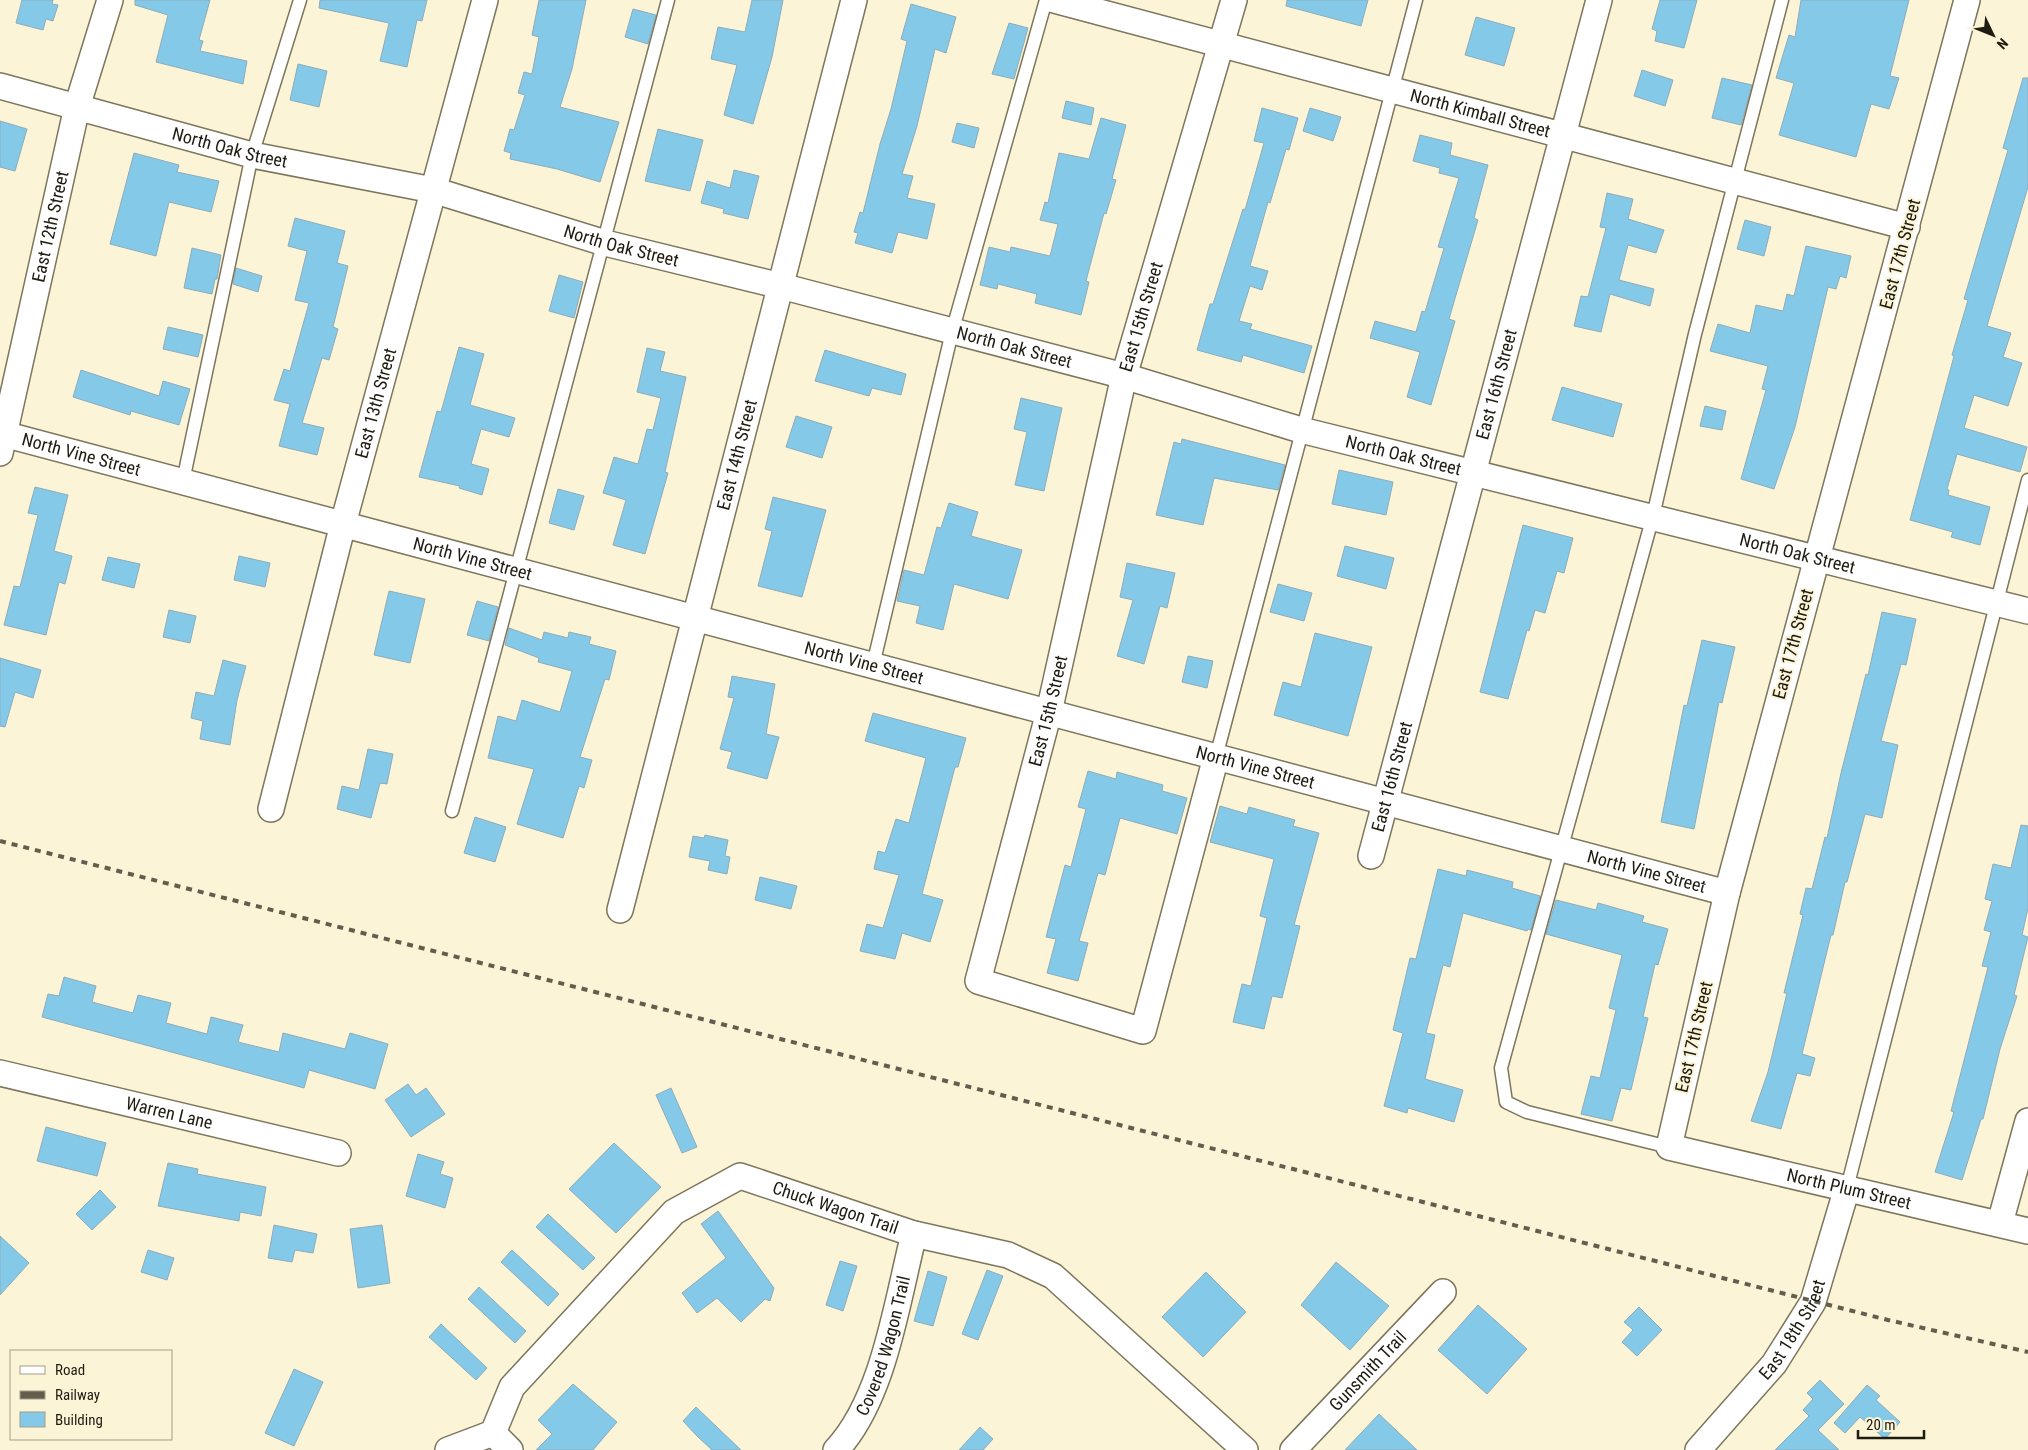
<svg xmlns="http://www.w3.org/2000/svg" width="2028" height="1450" viewBox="0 0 2028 1450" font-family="'Roboto Condensed',sans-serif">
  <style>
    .building { fill: #85c9e8; stroke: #8dacba }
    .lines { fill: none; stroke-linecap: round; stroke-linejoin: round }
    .lane-casing { stroke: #7d765c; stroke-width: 15 }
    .street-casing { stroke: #7d765c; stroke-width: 28 }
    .lane { stroke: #fff; stroke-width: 12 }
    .street { stroke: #fff; stroke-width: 25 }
    .rail { stroke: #625d4d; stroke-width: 4; stroke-dasharray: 6 6; stroke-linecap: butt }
    .labels { text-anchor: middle; stroke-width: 4; stroke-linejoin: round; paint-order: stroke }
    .street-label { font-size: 18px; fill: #1e1b10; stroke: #fcf4d7 }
  </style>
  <rect width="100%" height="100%" fill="#fcf4d7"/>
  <path class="building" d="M22 0H53L52 4 58 5 53 21 46 19 43 30 16 23Z
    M135 0H210L199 40 203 41 200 51 247 61 243 84 156 62 168 15 135 5Z
    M320 0H427L422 21 417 20 407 67 380 61 389 23 319 8Z
    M539 0H586L572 69 560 107 619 122 600 182 557 169 510 159 511 153 504 151 510 129 514 130 525 95 518 93 524 72 532 74 539 37 532 35Z
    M752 0H783L772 57 753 124 724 115 737 65 711 59 718 27 745 32Z
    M1287 0H1368L1361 26 1286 6Z
    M1660 0H1697L1684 48 1655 41 1657 31 1652 29Z
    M1801 0H1909L1890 76 1899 78 1889 109 1871 104 1856 157 1779 135 1794 83 1776 78 1789 35 1795 37Z
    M911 4 956 17 946 53 935 49 917 126 902 174 913 176 907 198 935 204 927 239 898 232 892 253 855 243 858 233 854 232 860 212 863 213 880 144 891 109 907 41 901 39Z
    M633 9 656 15 648 44 625 37Z
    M1476 17 1515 28 1504 66 1465 55Z
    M1009 23 1028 28 1014 79 992 74Z
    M298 64 327 71 319 107 290 100Z
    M1642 70 1673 80 1665 106 1634 96Z
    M1722 78 1752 85 1741 125 1712 118Z
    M2023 78H2028V187L1987 326 2011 333 2003 357 2022 363 2008 406 1974 395 1964 428 2027 447 2020 472 1957 454 1947 489 1949 490 1948 495 1990 507 1980 545 1951 537 1953 532 1910 520 1954 356 1952 355 1968 300 1964 299 2008 150 2003 148Z
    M1066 101 1094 108 1091 125 1062 118Z
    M1262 108 1298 118 1289 150 1286 149 1270 203 1268 202 1250 266 1268 271 1262 290 1250 286 1239 321 1252 324 1250 329 1312 346 1304 373 1243 355 1241 362 1197 350 1210 304H1213L1243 209 1245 210 1264 143 1254 141Z
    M1310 108 1341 117 1333 141 1303 131Z
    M1101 118 1126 125 1112 179 1116 180 1106 214 1104 213 1086 281 1089 282 1081 315 1035 303 1037 294 998 284 997 289 980 285 989 247 1010 252 1011 247 1050 256 1058 224 1040 220 1045 202 1048 203 1059 153 1089 159Z
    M0 121 27 129 15 171 0 167Z
    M957 123 979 128 974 148 952 142Z
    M658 129 703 140 690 191 645 181Z
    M1420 135 1452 143 1450 155 1488 165 1474 218 1478 220 1449 319 1455 321 1431 405 1407 397 1420 352 1370 338 1375 321 1416 332 1422 311 1425 312 1444 248 1438 247 1459 178 1439 173 1440 168 1413 161Z
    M134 153 179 165 177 172 219 181 211 212 169 202 156 256 110 244Z
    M734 170 759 176 748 219 723 213 724 209 701 203 707 181 730 188Z
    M1607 193 1633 199 1628 219 1664 230 1656 253 1628 245 1619 280 1654 289 1650 306 1610 294 1601 332 1574 326 1581 296 1588 297 1606 228 1600 227Z
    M295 218 345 231 337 263 348 266 333 327 338 329 329 360 322 358 302 423 324 428 317 455 279 446 290 404 274 400 284 369 290 371 309 303 295 300 307 251 288 246Z
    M1745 220 1771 227 1764 256 1737 249Z
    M1806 246 1851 256 1846 278 1840 276 1836 289 1828 287 1795 427 1774 489 1741 479 1766 390 1762 389 1768 366 1710 351 1718 324 1750 333 1756 305 1783 311 1787 294 1794 296Z
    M192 248 221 255 217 279H215L212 294 184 288Z
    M236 268 262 276 258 292 233 284Z
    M559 275 583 282 574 318 549 311Z
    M168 327 203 335 198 357 163 349Z
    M459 347 484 354 470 405 515 418 509 437 481 429 471 464 489 469 482 495 459 488 460 486 419 477 437 411 441 412Z
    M647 348 665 352 660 371 686 377 665 472 668 473 645 554 613 545 626 500 603 493 614 457 638 464 647 429 653 430 661 398 637 392Z
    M825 350 906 374 901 395 872 388 869 396 815 381Z
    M81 370 159 396 163 381 190 389 179 425 131 411 130 415 73 397Z
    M1562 387 1622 404 1613 437 1552 420Z
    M1021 398 1062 408 1044 491 1015 485 1027 432 1014 429Z
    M1705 406 1726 411 1722 430 1700 426Z
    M796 416 832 427 822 458 786 447Z
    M1182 439 1285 465 1278 490 1214 478 1203 525 1156 515 1174 442 1181 444Z
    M1339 470 1393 482 1386 515 1332 504Z
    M35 487 68 495 54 551 72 556 65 584 59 582 46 635 4 625 14 586 20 587 38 515 28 513Z
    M558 489 584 496 574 530 549 523Z
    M773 497 826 510 802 597 758 586 772 531 765 529Z
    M949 503 978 512 971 536 1022 550 1008 599 954 584 943 630 916 623 920 606 897 601 904 570 924 575 937 527 941 528Z
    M1523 525 1573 538 1564 573 1557 571 1545 613 1535 610 1529 631 1527 630 1508 699 1480 692Z
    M1345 546 1394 558 1386 589 1337 576Z
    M239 556 270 563 265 587 234 580Z
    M108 557 140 564 134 588 102 580Z
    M1127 563 1175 573 1167 608 1160 606 1144 664 1117 656 1133 600 1120 597Z
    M1278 584 1312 593 1304 621 1270 612Z
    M389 591 425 599 410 663 374 655Z
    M477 601 498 607 489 641 467 635Z
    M169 610 196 616 190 643 163 637Z
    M1882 612 1916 619 1906 665 1901 664 1881 741 1898 745 1882 818 1865 814 1847 882H1845L1833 935H1831L1802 1054 1815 1058 1810 1076 1797 1073 1781 1129 1751 1121 1768 1072 1787 993H1784L1803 915 1800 914 1806 888 1812 889 1825 837 1827 838 1841 773 1866 674 1868 675Z
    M509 628 542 640 544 632 568 638 569 632 591 637 589 644 616 651 609 680 605 679 580 757 592 760 584 788 579 786 563 838 517 824 534 769 488 758 498 716 516 721 522 700 560 712 572 671 538 662 539 658 505 645Z
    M1315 633 1372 647 1348 736 1274 715 1283 682 1301 687Z
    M1702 640 1735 647 1722 703 1719 702 1694 829 1661 822 1684 705 1687 706Z
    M1188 656 1213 661 1207 688 1182 682Z
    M0 658 41 670 33 698 15 692 5 727 0 726Z
    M223 660 246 666 237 700 230 745 200 739 203 721 191 718 196 692 214 696Z
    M732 676 775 684 766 734 779 737 767 779 727 768 732 752 720 749 734 698 728 697Z
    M873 713 966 738 958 767H955L922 894 943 900 930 942 902 933 895 959 860 951 867 924 883 928 899 875 874 869 878 851 885 853 896 819 909 823 926 758 865 741Z
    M368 749 393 754 387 784 380 783 371 818 337 809 342 786 359 790Z
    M1088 771 1116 779 1117 772 1163 785 1162 791 1187 798 1177 834 1120 818 1105 875 1098 873 1079 941 1088 943 1078 981 1047 973 1056 939 1046 937 1065 865 1071 867 1086 809 1078 807Z
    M1220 806 1247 814 1249 807 1295 820 1293 826 1319 833 1294 925 1300 926 1282 998 1272 996 1264 1029 1233 1022 1242 984 1251 986 1267 918 1260 916 1274 859 1210 842Z
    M475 817 506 827 495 862 464 853Z
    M2021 825 2028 826V908L2022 935 2028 937 2014 995 2017 996 2000 1049 1983 1119H1981L1962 1180 1935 1172 1954 1112 1951 1111 1988 967 1982 966 1991 932 1984 930 1992 901 1985 899 1993 864 2011 868Z
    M705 835 728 840 725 856 730 857 727 874 708 870 710 861 689 857 693 836 704 838Z
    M1438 869 1466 876 1467 870 1513 882 1512 888 1540 896 1531 930 1528 929 1527 931 1463 913 1450 967 1443 965 1426 1033 1435 1035 1425 1079 1463 1090 1454 1122 1408 1108 1407 1113 1384 1106 1403 1033 1393 1030 1410 958 1416 959Z
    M760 877 797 886 791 909 755 900Z
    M1556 900 1596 910 1598 903 1644 916 1642 922 1668 929 1658 965 1655 964 1643 1017 1648 1018 1631 1090 1621 1088 1612 1121 1581 1114 1591 1076 1600 1078 1616 1010 1609 1008 1622 955 1546 934Z
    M64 977 96 986 92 1002 133 1013 138 995 171 1003 166 1023 207 1034 211 1017 243 1025 238 1042 279 1052 283 1033 345 1049 350 1033 388 1044 375 1089 309 1070 304 1088 42 1017 48 994 59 996Z
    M408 1084 416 1095 426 1088 445 1114 411 1137 385 1100Z
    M671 1088 697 1147 682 1153 656 1095Z
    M46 1127 106 1143 97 1176 37 1161Z
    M614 1143 661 1187 616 1233 569 1189Z
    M418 1154 444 1162 440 1174 453 1178 445 1208 406 1196Z
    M168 1163 198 1169 197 1174 266 1187 261 1216 240 1212 239 1221 158 1206Z
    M100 1190 116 1207 92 1230 76 1214Z
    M718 1211 774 1288 770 1301 765 1299 741 1322 717 1298 697 1313 682 1293 726 1258 701 1224Z
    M548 1214 595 1258 583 1270 536 1227Z
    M274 1225 317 1234 313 1253 295 1250 292 1262 268 1258Z
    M382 1225 390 1283 358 1288 350 1229Z
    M0 1236 29 1263 0 1295Z
    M148 1250 174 1258 167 1280 141 1272Z
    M512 1250 559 1294 548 1306 501 1262Z
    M840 1261 857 1266 843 1311 826 1305Z
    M1336 1262 1389 1306 1350 1350 1301 1305Z
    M987 1270 1003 1276 978 1340 962 1334Z
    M928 1271 947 1277 933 1326 914 1321Z
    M1206 1272 1246 1312 1203 1357 1162 1317Z
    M479 1287 526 1331 515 1343 468 1299Z
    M1478 1305 1527 1349 1487 1394 1438 1350Z
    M1639 1307 1662 1330 1637 1356 1622 1342 1633 1330 1624 1322Z
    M441 1324 487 1368 476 1380 429 1337Z
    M294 1369 323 1382 294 1446 265 1433Z
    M1820 1380 1844 1404 1818 1430 1839 1450H1775L1809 1416 1803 1410 1813 1399 1807 1393Z
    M573 1384 617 1422 593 1450H536L552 1434 538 1420Z
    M1867 1385 1880 1396 1876 1400 1900 1422 1885 1439 1860 1417 1845 1433 1834 1423Z
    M696 1407 741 1450H712L697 1436 683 1421Z
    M1379 1414 1417 1450H1345Z
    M980 1427 993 1439 983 1450H959Z"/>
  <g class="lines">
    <defs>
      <path id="lane" d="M183 481 252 155 300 0
        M873 665 952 332 1046 0
        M1216 757 1416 0
        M452 811 668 0
        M1669 1147 1527 1112 1506 1102 1501 1068 1653 516 1695 334 1782 0
        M1847 1188 2028 480"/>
      <g id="street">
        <path id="s1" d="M1054 0 1907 227"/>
        <path id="s2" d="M1967 0 1727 893 1669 1147 2028 1231"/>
        <path id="s3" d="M0 86 252 155 433 190 605 243 781 286 1124 376 1301 430 2028 611"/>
        <path id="s4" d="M0 433 1727 893"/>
        <path id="s5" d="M0 453 77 107 110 0"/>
        <path id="s6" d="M1216 757 1143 1031 978 981 1049 712 1124 376 1234 0"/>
        <path id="s7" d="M271 809 343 524 485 0"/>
        <path id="s8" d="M1371 856 1599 0"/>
        <path id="s9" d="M620 910 854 0"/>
        <path id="s10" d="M0 1073 338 1153"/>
        <path d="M2000 1223 2028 1121"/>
        <path id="s11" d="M493 1433 512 1387 674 1212 740 1176 914 1234 1008 1255 1053 1276 1245 1450"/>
        <path d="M493 1433 510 1450"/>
        <path d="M448 1450 493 1433"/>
        <path id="s12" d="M836 1450C884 1399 897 1301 914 1234"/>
        <path id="s13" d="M1293 1450 1443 1292"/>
        <path id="s14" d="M1698 1450 1774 1364 1813 1302 1847 1188"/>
      </g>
    </defs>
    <use href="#lane" class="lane-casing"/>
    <use href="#street" class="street-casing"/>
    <use href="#lane" class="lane"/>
    <use href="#street" class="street"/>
    <path class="rail" d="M0 841 1888 1320 2028 1352"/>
  </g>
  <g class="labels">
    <g class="street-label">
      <text dy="6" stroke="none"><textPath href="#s1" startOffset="441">North Kimball Street</textPath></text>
      <text dy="6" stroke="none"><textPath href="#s3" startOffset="238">North Oak Street</textPath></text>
      <text dy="6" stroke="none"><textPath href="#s5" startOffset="232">East 12th Street</textPath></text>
      <text dy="6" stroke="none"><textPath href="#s3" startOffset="642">North Oak Street</textPath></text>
      <text transform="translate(1900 254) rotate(-75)" y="6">East 17th Street</text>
      <text dy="6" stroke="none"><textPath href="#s6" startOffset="1140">East 15th Street</textPath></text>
      <text dy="6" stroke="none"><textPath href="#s3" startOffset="1048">North Oak Street</textPath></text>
      <text dy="6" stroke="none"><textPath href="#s8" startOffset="488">East 16th Street</textPath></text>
      <text dy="6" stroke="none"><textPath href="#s7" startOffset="419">East 13th Street</textPath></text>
      <text dy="6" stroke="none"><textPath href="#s4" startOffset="84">North Vine Street</textPath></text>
      <text dy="6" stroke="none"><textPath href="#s9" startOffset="470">East 14th Street</textPath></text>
      <text dy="6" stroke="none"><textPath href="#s3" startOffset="1452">North Oak Street</textPath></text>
      <text dy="6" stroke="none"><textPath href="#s3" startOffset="1858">North Oak Street</textPath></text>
      <text dy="6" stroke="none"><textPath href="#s4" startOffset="489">North Vine Street</textPath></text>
      <text transform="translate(1793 644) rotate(-75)" y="6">East 17th Street</text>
      <text dy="6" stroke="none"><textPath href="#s4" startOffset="894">North Vine Street</textPath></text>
      <text dy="6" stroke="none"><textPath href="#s6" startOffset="735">East 15th Street</textPath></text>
      <text dy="6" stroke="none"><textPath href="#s4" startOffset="1299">North Vine Street</textPath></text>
      <text dy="6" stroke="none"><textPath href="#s8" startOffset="82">East 16th Street</textPath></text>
      <text dy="6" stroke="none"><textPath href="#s4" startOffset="1704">North Vine Street</textPath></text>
      <text transform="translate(1694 1037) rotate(-77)" y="6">East 17th Street</text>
      <text dy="6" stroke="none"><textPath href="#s10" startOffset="174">Warren Lane</textPath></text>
      <text dy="6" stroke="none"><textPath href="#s2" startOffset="1370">North Plum Street</textPath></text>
      <text dy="6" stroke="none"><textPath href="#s11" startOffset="464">Chuck Wagon Trail</textPath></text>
      <text dy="6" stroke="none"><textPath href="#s14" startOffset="154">East 18th Street</textPath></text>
      <text dy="6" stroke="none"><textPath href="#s12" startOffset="116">Covered Wagon Trail</textPath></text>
      <text dy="6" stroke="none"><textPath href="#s13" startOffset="109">Gunsmith Trail</textPath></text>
    </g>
  </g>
  <rect x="10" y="1350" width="162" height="90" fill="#fcf4d7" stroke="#a39d87"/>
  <rect x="20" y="1366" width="25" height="8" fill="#ffffff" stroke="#a39d87"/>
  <text x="55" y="1375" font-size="15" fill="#1e1b10">Road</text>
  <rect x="20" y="1391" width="25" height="8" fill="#625d4d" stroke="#a39d87"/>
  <text x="55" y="1400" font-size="15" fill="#1e1b10">Railway</text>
  <rect x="20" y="1412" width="25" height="15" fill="#85c9e8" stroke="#a39d87"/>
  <text x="55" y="1425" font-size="15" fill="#1e1b10">Building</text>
  <g transform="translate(1993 35) rotate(133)" stroke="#fcf4d7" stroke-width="4" paint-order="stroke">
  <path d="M0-4L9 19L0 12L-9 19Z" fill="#1e1b10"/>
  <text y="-8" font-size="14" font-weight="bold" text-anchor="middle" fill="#1e1b10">N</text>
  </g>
  <path d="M1858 1430v8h66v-8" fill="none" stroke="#1e1b10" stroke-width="2.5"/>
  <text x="1866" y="1430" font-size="15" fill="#1e1b10" stroke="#fcf4d7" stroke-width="4" paint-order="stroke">20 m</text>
</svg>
